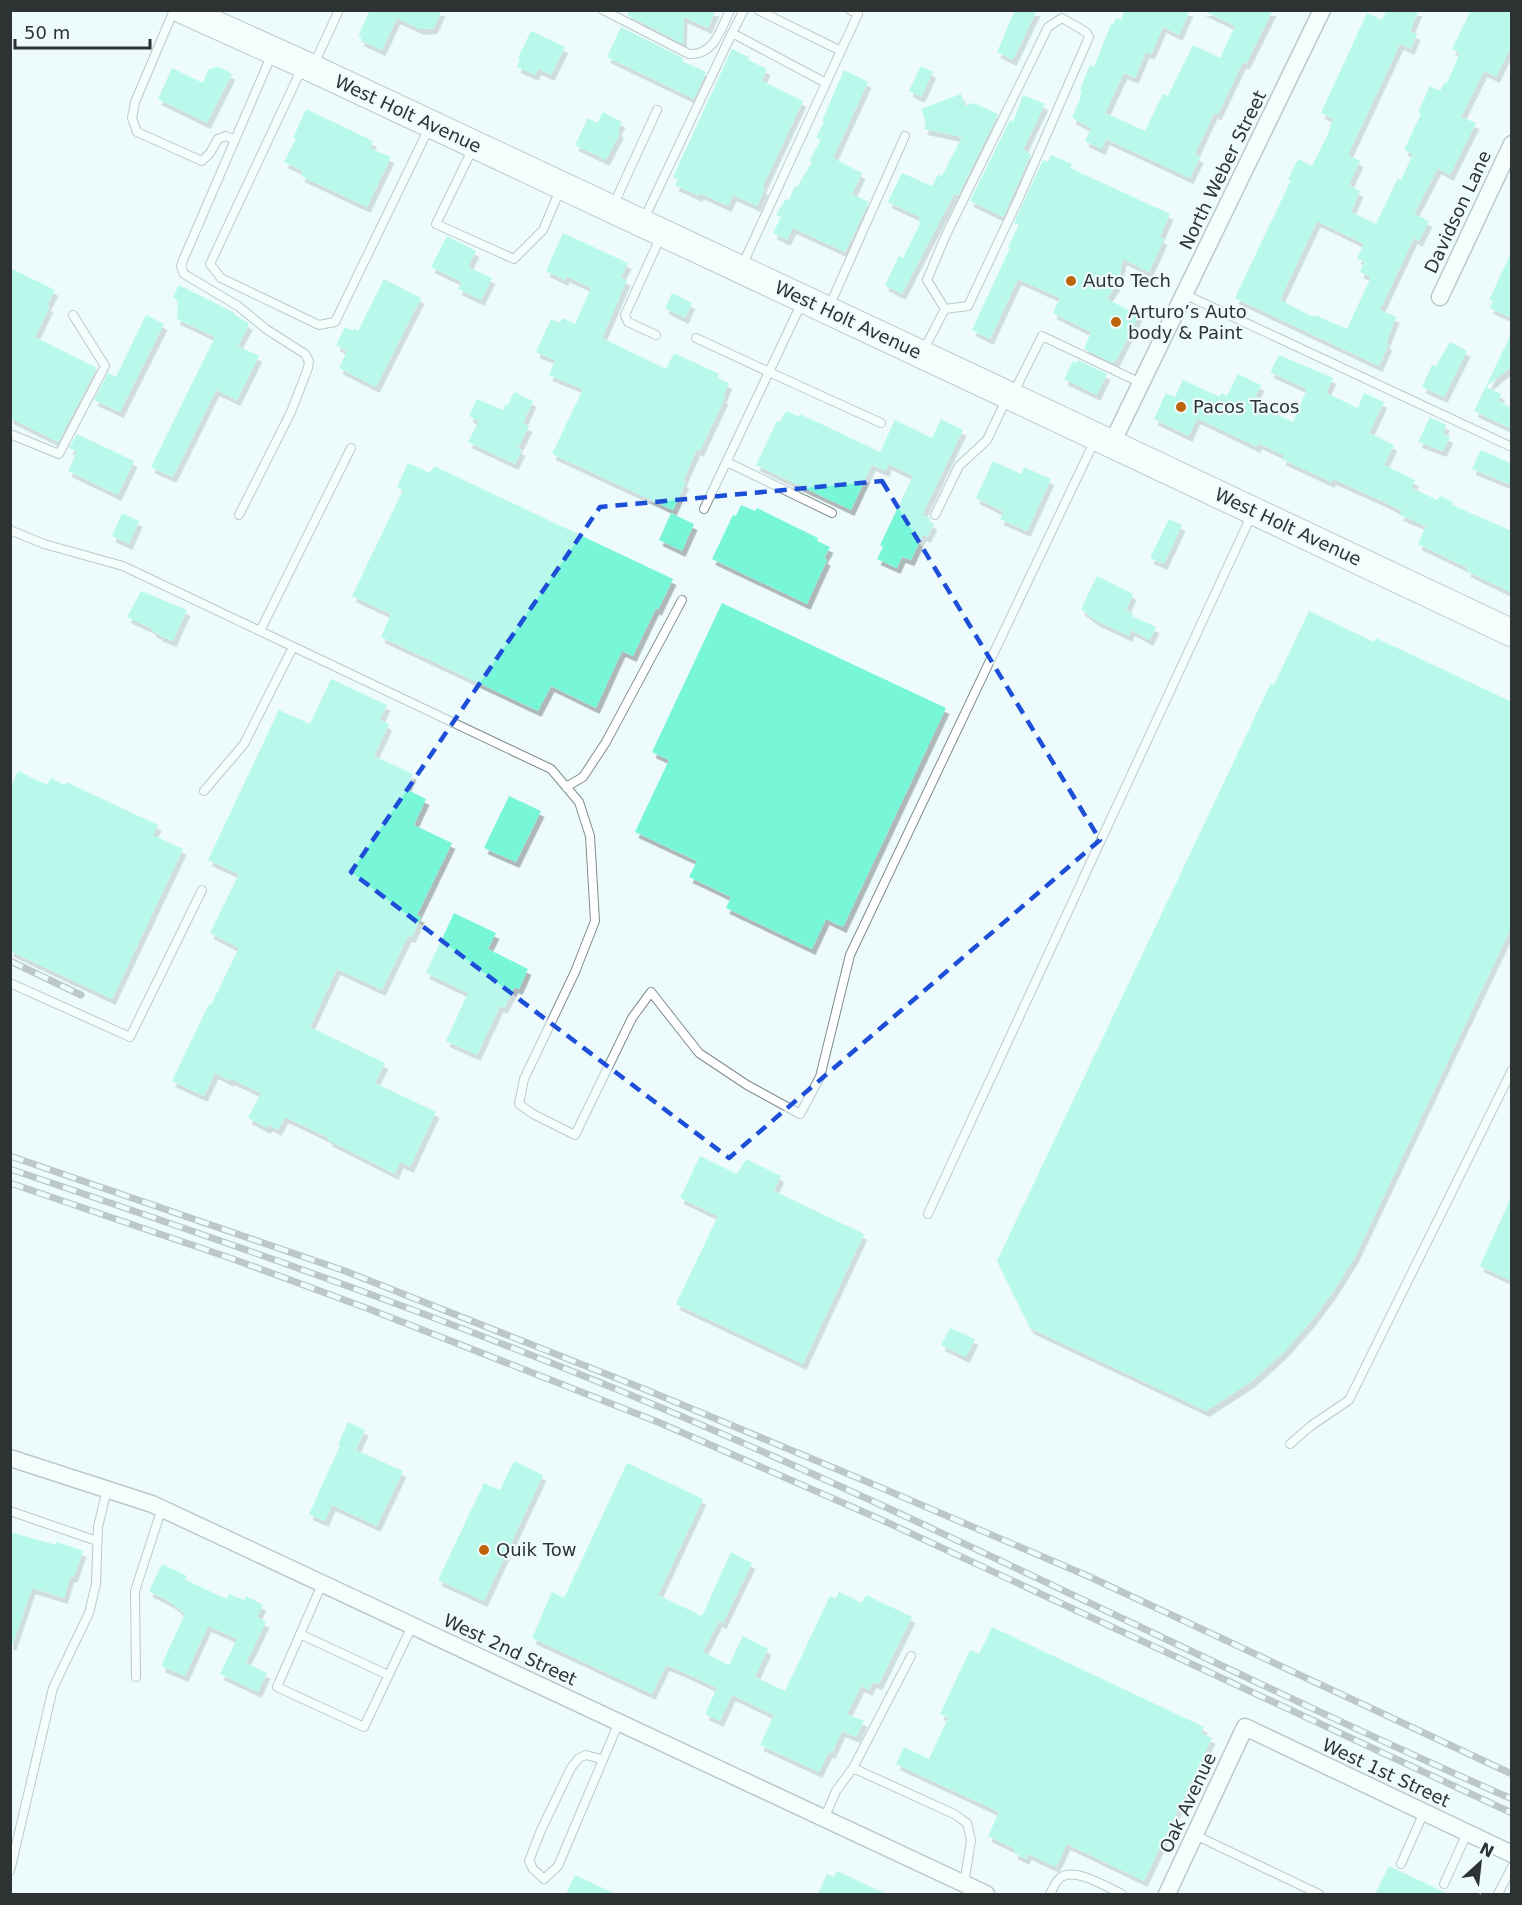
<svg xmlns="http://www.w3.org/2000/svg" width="1522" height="1905" viewBox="0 0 1522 1905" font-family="'DejaVu Sans',sans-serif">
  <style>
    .building { fill: #78f7d8; fill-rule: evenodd; filter: url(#shadow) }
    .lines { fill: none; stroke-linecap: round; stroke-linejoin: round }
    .lane-casing { stroke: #7f8c8d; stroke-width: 10 }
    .street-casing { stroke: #7f8c8d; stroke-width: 19 }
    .primary-casing { stroke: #7f8c8d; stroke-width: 29 }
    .lane { stroke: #fff; stroke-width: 8 }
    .street { stroke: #fff; stroke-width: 16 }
    .primary { stroke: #fff; stroke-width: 27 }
    .rail-casing { stroke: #818a8b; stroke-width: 7 }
    .rail { stroke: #edfbfc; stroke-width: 4.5; stroke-dasharray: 14; stroke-linecap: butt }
    .marked { fill: none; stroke: #1d4ed8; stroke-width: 4.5; stroke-dasharray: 12 8; stroke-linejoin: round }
    .poi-dot { fill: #bf640a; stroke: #edfbfc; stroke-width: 2 }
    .labels { text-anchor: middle; stroke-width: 4.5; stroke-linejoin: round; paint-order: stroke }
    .street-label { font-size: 18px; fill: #2d3233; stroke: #edfbfc }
    .poi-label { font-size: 18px; fill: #2d3233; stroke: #edfbfc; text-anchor: start }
  </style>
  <defs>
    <filter id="shadow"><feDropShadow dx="3.5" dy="6" stdDeviation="0" flood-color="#0004"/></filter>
  </defs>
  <rect width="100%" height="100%" fill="#edfbfc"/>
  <path class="building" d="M370 10H442L434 28 420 29 397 18 382 50 360 40 362 37 358 36Z
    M629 10H716L708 28 684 17 683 44 627 15Z
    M1015 10H1037L1013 60 997 52Z
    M1125 10H1190L1179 35 1163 27 1151 54 1146 52 1135 78 1124 73 1105 113 1145 131 1163 94 1168 96 1193 45 1220 58 1235 26 1202 10H1273L1246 64 1243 62 1218 114 1214 113 1195 154 1200 157 1190 178 1106 139 1102 149 1085 141 1091 128 1072 118 1081 97H1080L1082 90 1080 89 1090 65 1094 67 1111 24 1113 25 1116 18 1121 20Z
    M1387 10H1419L1410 31 1417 34 1411 49 1400 44 1348 155 1360 161 1349 185 1360 191 1351 212 1376 224 1398 178 1401 180 1413 154 1404 150 1421 114 1418 112 1430 86 1440 91 1445 82 1447 83 1460 53 1452 49 1471 10H1512V45L1496 77 1484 71 1461 117 1476 123 1450 175 1438 168 1414 214 1429 221 1419 241 1414 238 1380 310 1396 317 1386 343 1389 344 1379 366 1235 298 1291 180 1288 179 1298 159 1312 166 1327 136 1333 119 1321 113 1367 13 1382 20ZM1317 221 1364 244 1357 258 1364 262 1360 272 1371 277 1347 329 1317 316H1311L1280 300Z
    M621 27 683 58 682 61 706 72 694 99 607 57Z
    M531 31 565 47 551 75 538 69 535 75 517 67 520 60 518 58Z
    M732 49 749 57 748 60 767 69 762 81 803 101 762 188 765 189 757 206 733 195 728 206 700 193 699 196 675 185 678 179 673 177Z
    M921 66 933 72 921 97 909 91Z
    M216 67 222 68 232 74 207 123 158 99 172 68 203 83 208 70Z
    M844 70 868 82 833 158 862 173 852 194 869 202 845 252 793 228 787 240 773 233 781 217 776 215 786 199 789 200 795 186 797 187 812 162 809 161 821 140 816 138 824 122 822 121Z
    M961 94 965 106 974 103 998 114 958 196 954 194 902 294 885 285 899 256 903 258 921 222 918 221 920 217 888 202 902 173 932 186 938 175 942 176 962 137 924 129 926 123 921 109Z
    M1023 95 1045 104 1023 150 1031 154 1003 217 970 201 1010 120 1013 122Z
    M306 109 373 141 370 148 391 157 367 207 301 176 303 171 284 162 296 139 293 138Z
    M603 112 622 122 618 129 620 133 606 160 575 145 588 118 597 123Z
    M1051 155 1072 164 1070 168 1170 214 1160 237 1164 239 1149 272 1123 259 1119 281 1107 299 1139 315 1116 361 1114 360 1113 363 1084 349 1091 332 1053 313 1060 298 1018 279 990 339 972 330 1010 248 1008 247 1019 225 1014 223 1043 160 1048 162Z
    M563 233 628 263 621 277 627 280 602 338 666 369 674 353 719 374 718 378 729 383 723 397 725 398 700 451 697 449 683 481 686 482 673 510 552 454 583 389 549 375 555 360 536 352 551 319 560 323 562 318 575 324 591 288 566 276 565 280 546 271Z
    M447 236 476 251 468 267 492 278 481 300 458 289 462 282 431 267Z
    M1512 251V318L1490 308 1493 301 1489 300Z
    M10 268 55 290 47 305 50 306 35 337 97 368 58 442 10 418Z
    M384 279 421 298 376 387 339 368 347 351 336 345 345 327 353 331 354 329 358 331Z
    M179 285 235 313 234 314 249 324 238 346 259 356 237 400 216 390 173 477 151 467 215 337 177 319 178 301 173 297Z
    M672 293 692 303 685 318 665 308Z
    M146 315 164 324 120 412 94 400 108 373 116 377Z
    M1512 332V366L1486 387 1501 394 1498 401 1512 408V429L1474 411Z
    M1450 342 1467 351 1444 397 1422 387 1432 365 1436 366Z
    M1279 355 1333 378 1326 393 1358 408 1364 393 1384 402 1369 433 1394 445 1384 465 1415 480 1412 488 1437 500 1440 496 1453 502 1452 505 1512 531V593L1467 571 1468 568 1418 544 1426 526 1400 515 1402 511 1382 501 1333 479 1331 482 1282 459 1284 455 1258 443 1257 447 1197 418 1189 436 1154 419 1166 393 1175 397 1183 380 1220 397 1221 393 1227 396 1238 374 1261 385 1255 397 1262 400 1259 406 1293 422 1307 389 1270 372Z
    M1078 360 1107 374 1097 395 1064 379 1073 361 1077 363Z
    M514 392 533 401 523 423 529 426 518 448 522 450 515 464 468 442 479 421 469 416 477 399 503 410 506 404 508 405Z
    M786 411 799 417 800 414 880 452 895 420 932 438 941 419 963 430 922 515 930 518 929 521 934 524 927 537 923 535 911 560 902 557 897 568 877 559 883 547 880 545 913 476 888 464 886 471 872 465 851 510 756 465 777 421 780 422Z
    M1430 417 1446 425 1443 434 1450 437 1443 451 1418 442Z
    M77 434 134 461 118 495 68 471 77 452 69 448Z
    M1481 450 1512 464V485L1472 469Z
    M993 461 1021 474 1024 467 1051 479 1027 531 1000 519 1004 512 976 498Z
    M408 463 430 473 434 466 673 579 658 610 656 608 633 656 622 651 596 708 551 686 538 711 381 637 391 614 352 596 403 490 397 487Z
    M741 505 755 511 757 508 818 538 817 541 830 547 824 558 827 560 807 604 712 559 733 515 736 516Z
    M122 513 139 521 129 544 112 536Z
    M671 513 694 524 682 551 659 540Z
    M1169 519 1182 525 1164 564 1150 558Z
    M1097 576 1133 594 1126 610 1133 613 1132 616 1156 627 1150 640 1131 630 1129 636 1095 620 1081 609Z
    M141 591 187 610 173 641 158 635 159 634 152 631 153 629 127 617Z
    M722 603 946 708 843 927 826 919 812 949 726 908 731 897 689 877 697 861 635 832 669 760 652 752Z
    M1309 611 1374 642 1376 638 1512 702V926L1355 1257 1333 1292 1312 1320 1285 1351 1252 1381 1206 1411 1030 1328 997 1261 1271 683 1274 685Z
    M331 679 387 705 380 720 389 724 374 756 413 774 406 789 426 799 414 825 452 843 417 915 421 917 412 937 408 936 382 990 337 969 310 1027 385 1063 375 1083 436 1112 410 1167 400 1162 395 1174 328 1140 329 1138 285 1117 278 1130 269 1125 267 1128 248 1118 261 1093 231 1079 230 1081 215 1073 204 1096 172 1081 209 1004 211 1005 239 948 210 933 239 874 208 860 279 710 310 724Z
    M18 771 47 785 51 778 65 785 66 782 158 825 153 835 183 849 112 999 10 951V788Z
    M509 796 541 811 516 862 484 848Z
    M454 913 496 933 488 949 528 969 519 989 515 987 504 1008 500 1006 477 1055 446 1041 468 993 426 973Z
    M700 1156 737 1174 746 1159 781 1176 774 1191 864 1234 803 1364 676 1304 718 1216 680 1198Z
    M1512 1195V1281L1480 1266Z
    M950 1328 975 1339 966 1357 941 1345Z
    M348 1422 365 1430 356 1450 403 1471 377 1526 332 1505 325 1521 309 1514 340 1446 338 1445Z
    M514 1461 543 1475 484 1601 438 1580 484 1483 500 1490Z
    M627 1463 703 1499 658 1595 702 1616 731 1552 752 1563 723 1623 719 1621 703 1652 729 1665 743 1636 768 1649 755 1677 785 1691 830 1596 835 1599 839 1592 862 1603 866 1595 912 1617 879 1684 873 1682 869 1690 861 1686 847 1714 864 1721 856 1737 842 1731 832 1753 829 1752 819 1772 760 1745 774 1715 732 1695 720 1721 705 1714 717 1688 681 1671 666 1665 652 1694 532 1638 552 1592 564 1598Z
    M10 1532 56 1545 57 1542 83 1551 74 1577 71 1576 64 1598 32 1588 13 1644H10Z
    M162 1564 187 1576 185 1580 227 1599 229 1594 244 1600 246 1596 263 1605 257 1617 266 1622 246 1663 267 1673 258 1692 220 1674 237 1639 208 1626 185 1676 161 1666 185 1614 172 1603 149 1591Z
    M992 1627 1204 1727 1201 1733 1212 1738 1144 1881 1067 1844 1056 1867 1028 1854 1026 1859 1014 1853 1015 1849 988 1836 999 1812 896 1764 904 1747 929 1759 948 1718 940 1714 970 1650 979 1654Z
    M1389 1866 1448 1894H1375Z
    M837 1871 886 1894H818L827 1874 834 1877Z
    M575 1875 616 1894H566Z"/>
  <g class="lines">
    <defs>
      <path id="lane" d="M174 10 135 102 132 118 137 132 202 161 210 153 218 139 226 136 235 140
        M603 10 689 54C714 56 721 29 730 10
        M758 10 841 51
        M732 33 744 10
        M314 64 339 10
        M302 68 210 264 221 278 319 325 335 322 429 128
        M826 83 858 14 850 10
        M473 148 436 224 514 259 543 230 560 190
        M613 206 657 110
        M644 219 732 33 826 83 742 266
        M1184 294 1512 447
        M802 302 769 372 881 423
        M829 307 905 136
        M656 335 628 322 625 315 661 236
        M696 338 769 372 704 509
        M923 351 945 309 968 306 1019 198 1089 37 1086 32 1062 18 1048 27 945 237 927 280 945 309
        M1013 394 1042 336 1141 383
        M10 434 59 454 105 366 73 315
        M727 462 832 513
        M239 515 291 412 308 368 309 361 305 354 266 329 238 306 184 274 181 266 184 258 272 54
        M935 515 959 466 987 440 1007 398
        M10 530 44 544 123 566 551 769 579 802 590 836 595 921 575 972 524 1079 519 1104 533 1114 575 1135 632 1018 651 992 699 1053 747 1085 800 1114 820 1077 850 955 1095 440
        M260 631 351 448
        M566 787 583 777 606 742 682 600
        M204 791 244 744 293 647
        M10 983 130 1037 202 890
        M928 1214 1252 514
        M1290 1444 1312 1425 1349 1400 1512 1070
        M10 1511 97 1541
        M322 1584 277 1687 364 1727 412 1626
        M300 1634 388 1675
        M136 1677 135 1591 162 1508
        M601 1759 586 1755 579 1758 571 1768 541 1830 529 1861 533 1869 544 1879 558 1866 619 1722
        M853 1768 911 1656
        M824 1819 836 1791 853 1768 954 1814 967 1823 971 1840 964 1884
        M1195 1835 1319 1894
        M1401 1864 1424 1812
        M10 1871 53 1688 89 1613 96 1584 98 1527 107 1489
        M1444 1884 1467 1833
        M1050 1894C1053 1889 1055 1882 1060 1878 1074 1866 1108 1888 1122 1894
        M1498 1894 1512 1867"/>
      <path id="street" d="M1440 297 1512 144
        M1112 443 1322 10
        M10 1458 152 1504 986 1894
        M1167 1894 1245 1727 1512 1854"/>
      <path id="primary" d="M183 10 303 64 1008 395 1512 633"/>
    </defs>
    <use href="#lane" class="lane-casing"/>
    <use href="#street" class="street-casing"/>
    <use href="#primary" class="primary-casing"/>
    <use href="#lane" class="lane"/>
    <use href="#street" class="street"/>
    <use href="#primary" class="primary"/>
    <defs>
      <path id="rail" d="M10 961 81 995
        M10 1156 345 1271 649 1391 870 1483 1090 1577 1512 1774
        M10 1169C230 1243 450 1319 664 1409 951 1530 1227 1674 1512 1799
        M10 1183 233 1259 369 1309 658 1422 882 1520 1512 1813"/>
    </defs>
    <use href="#rail" class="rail-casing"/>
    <use href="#rail" class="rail"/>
  </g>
  <path d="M0 0H1522V1905H0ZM882 481 1100 840 729 1158 351 872 600 507Z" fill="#edfbfc" fill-opacity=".55" fill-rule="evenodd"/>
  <path class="marked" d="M882 481 1100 840 729 1158 351 872 600 507Z"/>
  <g class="poi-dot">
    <circle cx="1071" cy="281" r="6"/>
    <circle cx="1116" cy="322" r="6"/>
    <circle cx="1181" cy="407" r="6"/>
    <circle cx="484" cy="1550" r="6"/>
  </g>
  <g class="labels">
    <g class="street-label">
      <text transform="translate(408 114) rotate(25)" y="6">West Holt Avenue</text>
      <text transform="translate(1223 170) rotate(-64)" y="6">North Weber Street</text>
      <text transform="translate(1458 212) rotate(-65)" y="6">Davidson Lane</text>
      <text transform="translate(848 320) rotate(25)" y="6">West Holt Avenue</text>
      <text transform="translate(1288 527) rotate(25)" y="6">West Holt Avenue</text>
      <text transform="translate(510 1650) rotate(25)" y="6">West 2nd Street</text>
      <text transform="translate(1386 1773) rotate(25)" y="6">West 1st Street</text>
      <text transform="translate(1188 1803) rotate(-65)" y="6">Oak Avenue</text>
    </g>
    <g class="poi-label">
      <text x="1083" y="287">Auto Tech</text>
      <text x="1128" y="318">Arturo’s Auto<tspan x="1128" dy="21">body &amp; Paint</tspan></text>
      <text x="1193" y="413">Pacos Tacos</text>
      <text x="496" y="1556">Quik Tow</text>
    </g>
  </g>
  <rect width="1522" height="1905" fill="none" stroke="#2d3233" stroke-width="24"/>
  <g transform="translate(1480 1863) rotate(27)" stroke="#edfbfc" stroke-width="4.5" paint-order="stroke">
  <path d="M0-4.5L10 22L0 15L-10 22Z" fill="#2d3233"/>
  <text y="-9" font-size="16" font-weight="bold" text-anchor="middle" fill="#2d3233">N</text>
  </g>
  <path d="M15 39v9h135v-9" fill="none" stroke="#2d3233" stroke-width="3"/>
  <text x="24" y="39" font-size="18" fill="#2d3233" stroke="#edfbfc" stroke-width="4.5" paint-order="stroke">50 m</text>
</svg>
